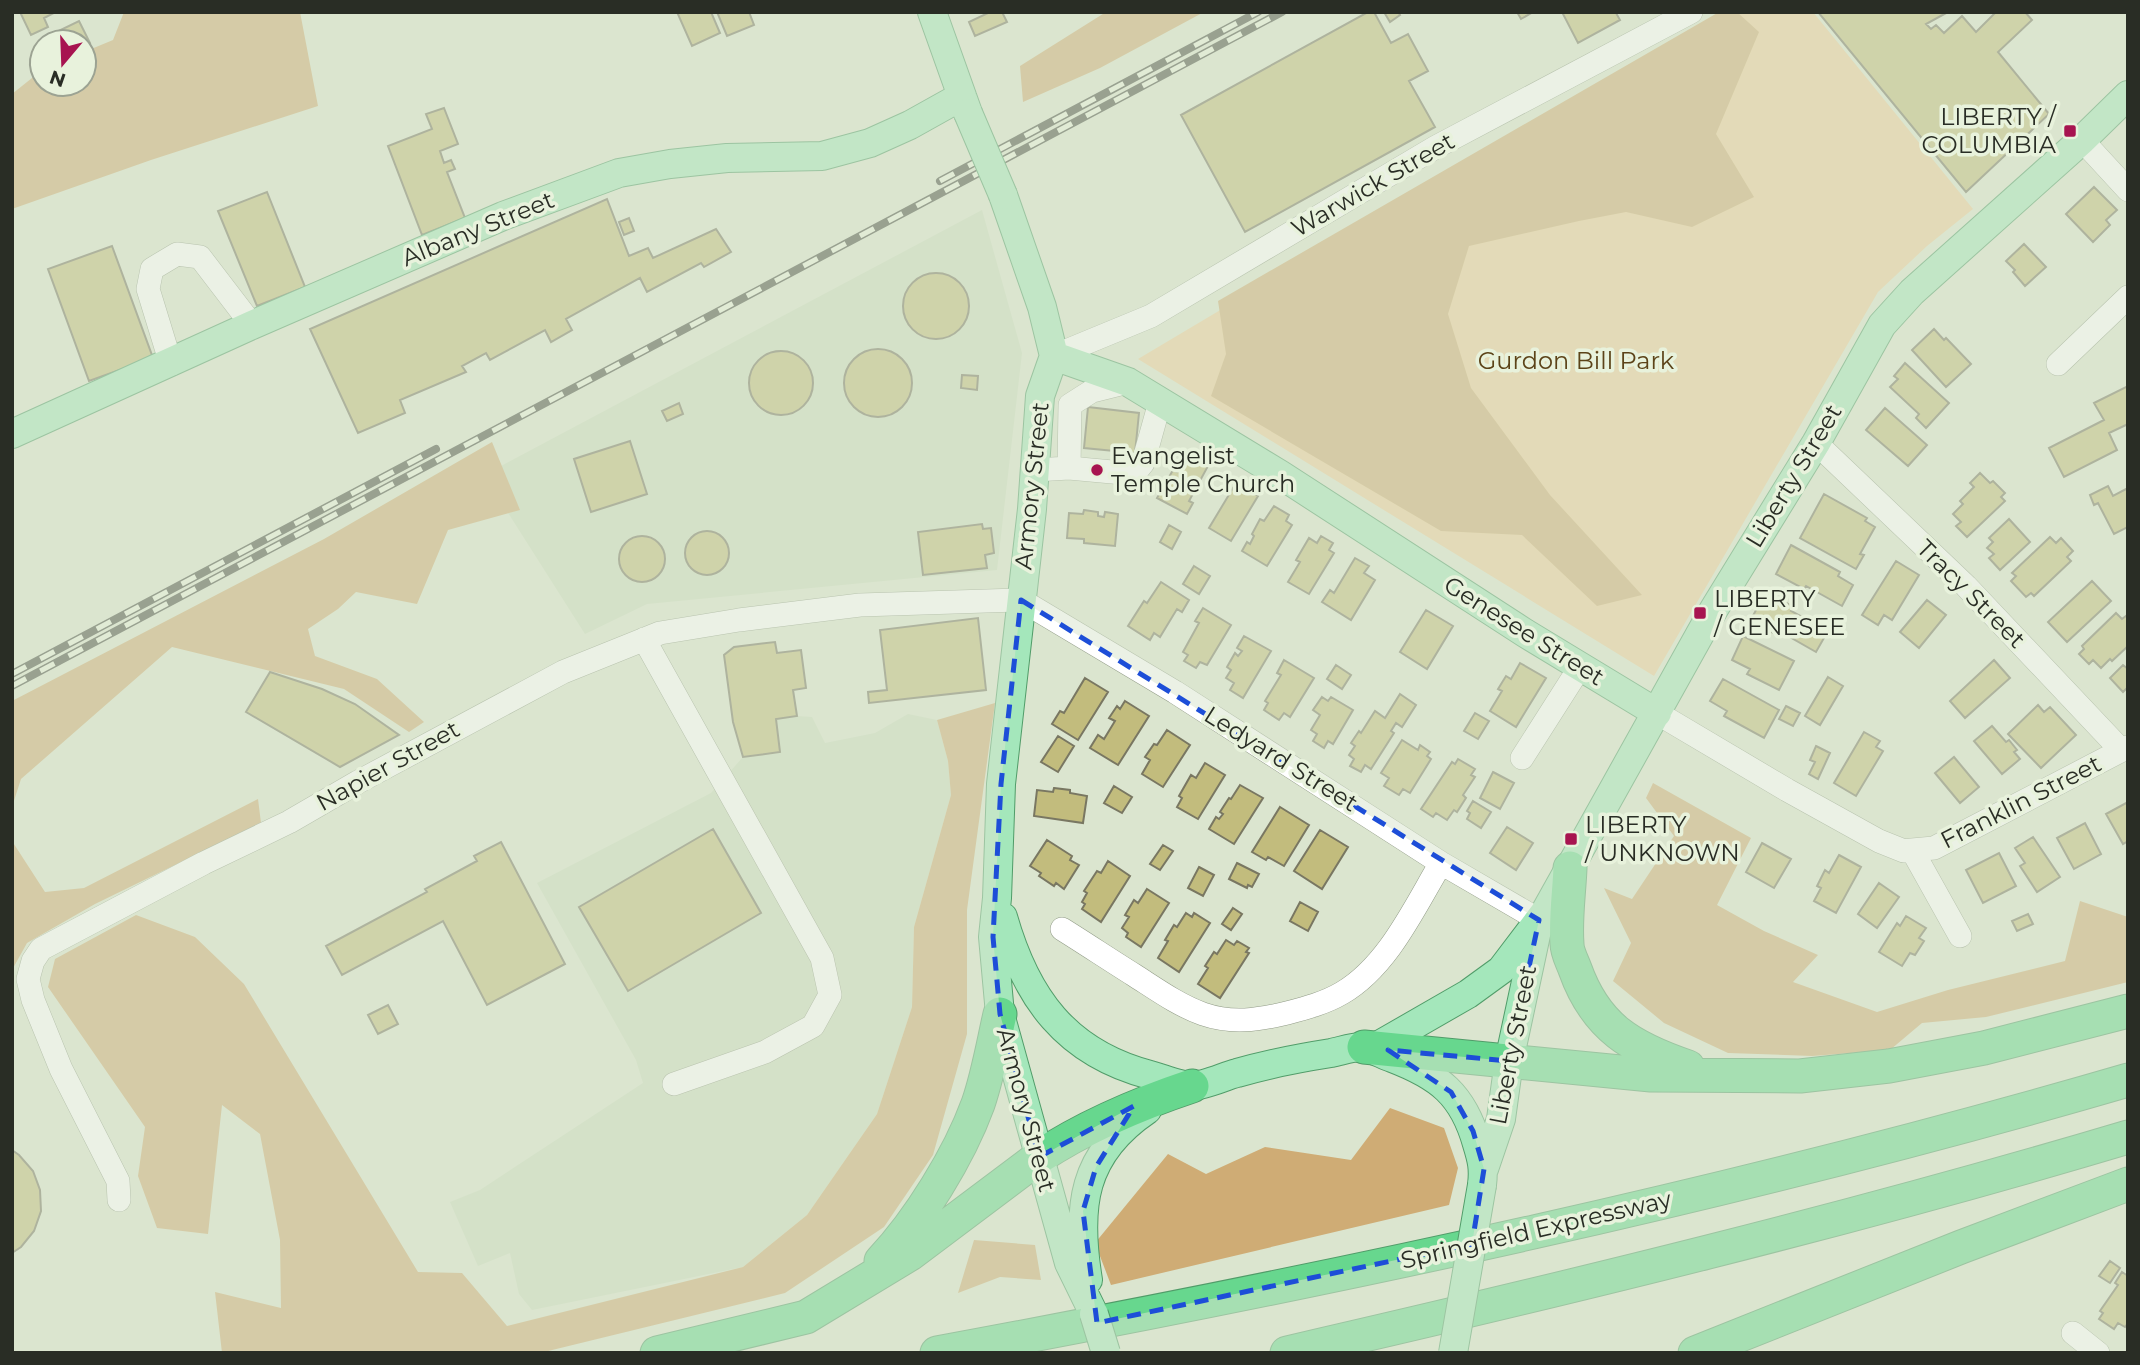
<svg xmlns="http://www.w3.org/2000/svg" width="2140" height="1365" viewBox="0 0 2140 1365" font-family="Montserrat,sans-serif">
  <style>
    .built { fill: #cddbbe }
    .green { fill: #edcd9b }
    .forest { fill: #cfac75 }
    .building { fill: #c2bc7d; stroke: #797762; stroke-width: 2 }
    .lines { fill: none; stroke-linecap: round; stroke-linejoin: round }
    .minor-casing { stroke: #919b87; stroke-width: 24 }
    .major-casing { stroke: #519c69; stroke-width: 30 }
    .highway-casing { stroke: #519c69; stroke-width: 35 }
    .minor { stroke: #fff; stroke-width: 23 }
    .major { stroke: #a4e7bb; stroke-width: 28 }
    .highway { stroke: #67d78e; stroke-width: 33 }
    .rail-casing { stroke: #494e43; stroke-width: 8 }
    .rail { stroke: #e8f2dc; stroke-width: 5; stroke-dasharray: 16; stroke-linecap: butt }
    .major-bridge-casing { stroke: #519c69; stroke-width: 30; stroke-linecap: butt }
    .major-bridge { stroke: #a4e7bb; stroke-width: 28 }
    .marked { fill: none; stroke: #1d4ed8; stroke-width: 5; stroke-dasharray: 14 9; stroke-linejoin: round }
    .poi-dot { fill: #a71450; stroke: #e8f2dc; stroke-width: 2.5 }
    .labels { text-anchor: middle; stroke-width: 7; stroke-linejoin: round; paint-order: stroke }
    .poi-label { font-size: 24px; fill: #292d25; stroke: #e8f2dc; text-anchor: start }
    .street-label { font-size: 24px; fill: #292d25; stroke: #e8f2dc }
    .park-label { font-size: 24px; fill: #5c4318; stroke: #e8f2dc }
  </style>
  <rect width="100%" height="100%" fill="#dbe5cf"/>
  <path class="built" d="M982 210 1022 353 997 570 647 604 585 634 484 475Z
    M908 714 937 720 948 761 951 795 914 927 912 1007 877 1114 807 1215 743 1267 532 1310 519 1294 510 1253 478 1266 450 1202 480 1190 643 1083 636 1060 537 883 711 793 743 757 780 752 776 719 797 716 812 717 825 743 875 733Z"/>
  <path class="green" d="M1734 12H1813L1973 209 1927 246 1878 292 1654 676 1138 359 1459 168Z"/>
  <path class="forest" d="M124 12H300L318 106 151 160 12 209V94L42 70V84H84V52L113 40Z
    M1106 12H1204L1100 68 1023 102 1020 66Z
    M1719 12H1737L1759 32 1716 134 1754 197 1692 227 1626 212 1579 221 1469 246 1448 314 1471 388 1550 495 1642 595 1597 606 1522 535 1441 531 1211 396 1226 354 1218 301Z
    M492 442 520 510 448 530 417 604 356 592 338 609 308 629 315 656 377 679 424 722 409 732 344 689 172 647 21 779 12 807V701L324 539Z
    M995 703 967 910V1034L933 1155 884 1227 785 1293 540 1353H222L215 1292 281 1308 280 1240 260 1134 222 1105 208 1234 157 1228 138 1176 145 1127 48 987 55 959 136 915 195 937 244 984 418 1272 462 1273 507 1326 743 1267 807 1215 877 1114 912 1007 914 927 951 795 948 761 937 720Z
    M1653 783 1751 838 1717 905 1764 931 1818 955 1793 982 1877 1012 1948 990 2065 961 2080 901 2128 917V982L1986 1017 1922 1023 1890 1050 1812 1056 1728 1053 1664 1023 1613 981 1631 943 1604 888 1632 899 1674 836 1646 798Z
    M258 799 261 823 95 904 27 943 12 970V841L45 892 84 888Z
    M1390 1108 1444 1128 1458 1168 1449 1205 1111 1285 1095 1243 1168 1154 1206 1174 1265 1147 1351 1160Z
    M974 1240 1035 1245 1041 1280 1000 1277 958 1293Z"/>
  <path class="building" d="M20 12H54V13L44 18 48 27 31 35Z
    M677 12H711L720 33 692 46Z
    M717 12H749L754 25 727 36Z
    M990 12H1002L1007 22 975 36 969 22Z
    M1368 12H1374L1391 43 1408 34 1428 71 1409 81 1435 127 1245 232 1181 115Z
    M1384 12H1398L1400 15 1390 22Z
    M1517 12H1533L1521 19Z
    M1562 12H1618L1616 13 1620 20 1578 43Z
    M1818 12H1948L1926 24 1931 29 1936 25 1944 33 1962 16 1976 32 1996 12H2025L2032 20 1998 52 2049 114 1966 192Z
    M79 21 90 43 84 46V42H46L44 38Z
    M42 47V65L35 51Z
    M444 108 458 144 440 151 444 163 451 160 455 169 447 172 465 218 422 235 388 146 432 129 426 114Z
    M2094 187 2117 210 2106 220 2110 225 2093 242 2066 214Z
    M267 192 305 287 257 306 218 211Z
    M607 199 629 256 648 248 653 258 716 229 731 252 704 267 701 263 647 292 640 278 566 319 572 330 551 342 545 330 490 360 486 353 462 366 466 372 400 400 405 413 358 433 310 329Z
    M629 218 634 231 624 235 619 222Z
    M2024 244 2046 267 2025 286 2013 272 2015 270 2006 261Z
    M112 246 153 358 89 381 48 269Z
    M903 306a33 33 0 1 1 66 0a33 33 0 1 1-66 0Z
    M1934 329 1944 340 1946 338 1971 364 1946 387 1912 350Z
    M844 383a34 34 0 1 1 68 0a34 34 0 1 1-68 0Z
    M749 383a32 32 0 1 1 64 0a32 32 0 1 1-64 0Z
    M1905 363 1949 403 1926 428 1916 418 1919 414 1890 387 1898 379 1894 376Z
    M962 375 978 376 977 390 961 388Z
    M2128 386V424L2109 433 2117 450 2064 477 2049 448 2104 420 2094 403Z
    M679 403 683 414 667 421 662 411Z
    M1088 407 1139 413 1135 453 1084 448Z
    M1885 408 1927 445 1908 466 1866 430Z
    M630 441 647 494 591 512 574 459Z
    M1187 454 1208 466 1189 501 1193 503 1187 514 1157 498 1173 470 1177 472Z
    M1980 473 1990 483 1993 481 2005 493 2001 497 2005 501 1967 537 1956 526 1961 522 1953 514 1963 504 1960 501 1974 487 1970 483Z
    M1236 483 1258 496 1231 541 1209 528Z
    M2108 486 2113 496 2128 488V527L2114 534 2098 503 2094 505 2090 495Z
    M1824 494 1867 518 1865 521 1875 527 1860 554 1864 555 1856 569 1800 538Z
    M1274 506 1289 515 1286 521 1292 525 1267 566 1242 551 1247 542 1250 544 1254 536 1252 534 1260 519 1264 521Z
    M1084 510 1098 512V516L1104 517 1105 512 1118 514 1115 546 1084 543V539L1067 538 1069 513 1083 514Z
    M2009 519 2030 542 2000 570 1989 558 1994 554 1987 548 1993 542 1989 538Z
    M982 524 983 529 991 528 994 553 985 555 987 568 923 575 918 532Z
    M1169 525 1181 532 1172 549 1160 542Z
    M685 553a22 22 0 1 1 44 0a22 22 0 1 1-44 0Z
    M619 559a23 23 0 1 1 46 0a23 23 0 1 1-46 0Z
    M1321 536 1333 543 1329 550 1334 553 1309 594 1288 582 1300 562 1296 560 1309 538 1317 543Z
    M2050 537 2056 543 2061 538 2073 551 2067 557 2071 561 2034 596 2031 593 2026 597 2011 581 2016 576 2012 573Z
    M1791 545 1840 572 1838 576 1853 585 1842 606 1806 586 1804 589 1776 574Z
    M1355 558 1369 566 1364 573 1375 580 1351 620 1322 602 1330 590 1334 593Z
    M1896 561 1919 575 1892 620 1884 615 1878 625 1862 615Z
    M1194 566 1210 576 1199 594 1183 584Z
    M2092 581 2111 601 2067 642 2048 622Z
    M1161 582 1189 600 1182 612 1177 609 1160 637 1154 633 1150 640 1128 626 1144 601 1147 603Z
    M1766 592 1794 607 1791 611 1828 631 1816 652 1779 631 1777 635 1750 621Z
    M1927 600 1946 615 1919 648 1900 632Z
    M1203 608 1231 625 1207 665 1200 662 1196 668 1184 661 1188 655 1183 652 1199 623 1195 621Z
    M1426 610 1453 626 1427 669 1400 652Z
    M2116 613 2122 619 2126 616 2128 617V646L2112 661 2110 659 2101 668 2093 660 2089 664 2079 654 2084 649 2082 646Z
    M978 618 986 690 869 703 868 692 887 690 880 630Z
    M1244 636 1271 651 1243 698 1230 690 1234 683 1226 678 1231 670 1227 667 1235 653 1238 656 1242 651 1237 648Z
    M1743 636 1794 661 1779 690 1747 674 1750 669 1732 660Z
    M775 642 777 653 801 650 806 688 793 690 797 716 776 719 780 752 743 757 733 722 724 655 734 647Z
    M1284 660 1314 678 1290 717 1284 713 1279 720 1264 710 1268 703 1265 701 1281 675 1277 673Z
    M1994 660 2010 678 1965 718 1950 701Z
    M1520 663 1546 678 1516 727 1490 711 1502 691 1498 689 1506 676 1511 679Z
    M1336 665 1351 675 1342 689 1327 679Z
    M2123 665 2128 669V687L2123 692 2110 678Z
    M270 672 322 689 355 704 399 735 340 767 246 712Z
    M1828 677 1843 686 1820 725 1805 716Z
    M1085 678 1108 692 1078 740 1052 724 1060 711 1064 713Z
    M1723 679 1779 710 1764 738 1724 716 1727 711 1710 701Z
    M1400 694 1416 705 1402 727 1396 723 1391 731 1394 733 1371 769 1365 765 1361 772 1350 766 1354 759 1349 755 1355 746 1351 743 1359 731 1361 733 1375 711 1385 718Z
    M1322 697 1328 701 1331 697 1353 710 1333 744 1328 741 1324 748 1313 741 1317 734 1311 730 1320 715 1313 710Z
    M1125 701 1149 716 1118 765 1090 748 1098 735 1104 739 1115 721 1109 718 1117 706 1120 709Z
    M2038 705 2044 712 2050 707 2076 735 2041 768 2008 734Z
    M1786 706 1800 713 1793 726 1779 719Z
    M1475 713 1489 721 1478 739 1464 731Z
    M1992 726 2006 742 2009 740 2017 750 2014 752 2020 759 2002 774 1974 741Z
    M1167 730 1190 745 1163 787 1142 774 1150 760 1145 757 1154 744 1157 745Z
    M1864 732 1880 741 1876 747 1883 751 1856 796 1834 783Z
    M1058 736 1074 746 1058 772 1041 762Z
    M1402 740 1418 750 1420 745 1430 752 1427 756 1431 759 1410 793 1403 789 1399 795 1384 786 1389 778 1381 773Z
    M1816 746 1830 753 1818 779 1809 774 1815 762 1810 760Z
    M1954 757 1979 787 1960 803 1935 773Z
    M1458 759 1475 769 1471 775 1475 777 1463 795 1466 798 1457 812 1454 810 1447 820 1436 813 1433 817 1421 809 1452 762 1455 764Z
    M1205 763 1225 775 1198 819 1177 807 1182 798 1179 796 1191 775 1196 778Z
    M1493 772 1514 783 1500 809 1480 798Z
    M1240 785 1263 798 1234 844 1209 829 1216 817 1219 819 1223 814 1220 812 1229 798 1231 799Z
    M1114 786 1132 797 1122 813 1104 803Z
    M1054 788 1070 790V793L1087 796 1083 823 1034 816 1037 790 1053 792Z
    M1473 801 1491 812 1481 828 1467 819 1470 813 1467 811Z
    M2128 802V841L2123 844 2106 814Z
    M1280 807 1309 825 1284 866 1268 857 1266 860 1252 852Z
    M2085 823 2101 854 2074 869 2057 838Z
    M1507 827 1533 843 1516 870 1490 853Z
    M713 829 761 913 628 991 579 907Z
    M1320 830 1348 847 1322 889 1294 871Z
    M2033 837 2060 877 2037 892 2020 866 2025 863 2015 848Z
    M1047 840 1072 856 1070 860 1079 865 1064 889 1056 883 1054 886 1039 876 1041 873 1030 866Z
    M501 842 565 964 487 1005 443 921 342 975 326 946 427 892 425 889 477 861 474 856Z
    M1762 843 1791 859 1774 888 1746 872Z
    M1163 845 1173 851 1160 870 1150 864Z
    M1999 853 2016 886 1983 903 1966 870Z
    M1839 855 1861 867 1836 913 1814 901 1821 888 1817 886 1825 870 1829 873Z
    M1108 861 1130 876 1101 922 1082 909 1085 904 1082 902 1087 893 1084 891 1097 871 1101 873Z
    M1237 863 1259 874 1252 887 1248 885 1247 888 1229 879Z
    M1199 867 1214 875 1203 896 1188 888Z
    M1879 883 1899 897 1877 928 1858 914Z
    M1147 889 1169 903 1141 947 1126 937 1128 933 1122 928 1129 917 1125 915 1134 900 1138 903Z
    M1300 902 1318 912 1308 931 1290 921Z
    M1233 908 1242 914 1231 930 1222 924Z
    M1186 913 1192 917 1194 913 1210 923 1179 972 1158 958 1168 941 1165 940 1174 925 1177 927Z
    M2028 914 2033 924 2017 931 2012 921Z
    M1906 916 1926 928 1919 938 1924 941 1915 955 1910 953 1902 966 1879 952 1897 923 1900 926Z
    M1226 940 1234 945 1237 941 1249 948 1246 952 1249 953 1220 998 1198 984 1208 968 1205 966 1214 952 1217 954Z
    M388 1005 398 1024 378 1034 368 1015Z
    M12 1150 19 1155 33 1171 40 1190 41 1211 34 1231 21 1247 12 1253Z
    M2110 1261 2120 1268 2110 1283 2099 1276Z
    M2122 1272 2128 1276V1323L2125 1327 2118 1323 2114 1329 2099 1319 2103 1313 2100 1311 2118 1285 2115 1283Z"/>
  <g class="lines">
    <defs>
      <path id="minor" d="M2082 140 2128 190
        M1054 356 1151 316 1436 147 1691 12
        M171 364 148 289 152 269 177 254 200 257 252 325
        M2058 364 2128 297
        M1816 443 1966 586 2121 750
        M1069 468 1070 405 1092 391 1128 382
        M1035 470 1069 468 1134 474 1143 463 1160 402
        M644 639 822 958 830 995 813 1026 765 1052 674 1084
        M1657 713 1787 790 1879 841 1904 851 1912 850 1960 936
        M1522 758 1580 667
        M1912 850 1934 848 2128 747
        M1062 929C1086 944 1110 960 1134 975 1156 989 1178 1005 1203 1014 1232 1024 1258 1020 1287 1013 1306 1008 1325 1003 1342 993 1388 966 1414 908 1441 863
        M119 1200 118 1181 61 1069 33 1000 28 979 33 961 41 949 204 863 289 822 358 782 563 672 660 633 739 620 860 605 1021 600 1175 692 1441 863 1539 920
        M2073 1333 2098 1353"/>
      <path id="major" d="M932 12 968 113
        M1003 195 1042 307 1054 356 1040 396 1032 509 1001 784 997 898 993 937 1000 1014 1069 1263 1094 1314
        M1054 356 1128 382 1281 475 1525 633 1657 713
        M12 434 252 325 503 216 619 173 670 164 727 158 822 156 870 143 910 125 962 96
        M1003 917C1026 998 1066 1053 1150 1075 1162 1078 1181 1086 1192 1086 1204 1086 1225 1076 1237 1073 1268 1064 1299 1058 1331 1053 1341 1051 1352 1047 1362 1047 1372 1048 1383 1055 1392 1058 1439 1076 1463 1094 1477 1144 1482 1160 1484 1169 1482 1185
        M1374 1048 1468 994 1501 970 1545 912 1714 609 1816 443 1882 325 1912 292 2082 140 2128 95
        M1484 1169 1501 1119 1509 1061 1537 930
        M1088 1280C1076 1207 1082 1154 1147 1110"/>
      <path id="highway" d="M1570 868C1569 893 1565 919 1567 944 1567 952 1572 961 1575 969 1596 1028 1632 1048 1688 1067
        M1364 1047 1651 1075 1800 1076 1889 1066 1984 1048 2128 1011
        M881 1261C919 1221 959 1156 978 1104 988 1075 993 1045 1000 1014
        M657 1353 806 1317 910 1254 1039 1157C1086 1126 1138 1104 1192 1086
        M937 1353C1337 1279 1737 1194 2128 1080
        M1287 1353C1569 1288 1850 1220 2128 1137
        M1695 1353 1961 1247 2128 1184"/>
    </defs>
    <use href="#minor" class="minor-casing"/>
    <use href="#major" class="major-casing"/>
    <use href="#highway" class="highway-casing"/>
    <use href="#minor" class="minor"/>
    <use href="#major" class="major"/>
    <use href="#highway" class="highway"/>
    <defs>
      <path id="rail" d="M940 181 1258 12
        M12 674 436 449
        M12 686 1282 12"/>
    </defs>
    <use href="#rail" class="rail-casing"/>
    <use href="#rail" class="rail"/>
    <defs>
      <path id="major-bridge" d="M968 113 1003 195
        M1094 1314 1106 1353
        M1453 1353 1482 1185"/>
    </defs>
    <use href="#major-bridge" class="major-bridge-casing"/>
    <use href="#major-bridge" class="major-bridge"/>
  </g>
  <path d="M0 0H2140V1365H0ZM1021 600 1539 920 1509 1061 1388 1050 1451 1092 1473 1131 1484 1169 1472 1244 1097 1323 1083 1211 1096 1167 1134 1106 1039 1157 1000 1014 993 937 1001 784Z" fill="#dbe5cf" fill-opacity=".55" fill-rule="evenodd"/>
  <path class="marked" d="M1021 600 1539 920 1509 1061 1388 1050 1451 1092 1473 1131 1484 1169 1472 1244 1097 1323 1083 1211 1096 1167 1134 1106 1039 1157 1000 1014 993 937 1001 784Z"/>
  <g class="poi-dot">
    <rect x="2063" y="124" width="14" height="14" rx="3.5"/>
    <circle cx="1097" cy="470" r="7"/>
    <rect x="1693" y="606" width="14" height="14" rx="3.5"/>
    <rect x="1564" y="832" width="14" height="14" rx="3.5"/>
  </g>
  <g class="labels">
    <g class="poi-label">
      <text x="2056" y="125" text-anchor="end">LIBERTY /<tspan x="2056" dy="28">COLUMBIA</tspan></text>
      <text x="1111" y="464">Evangelist<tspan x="1111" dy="28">Temple Church</tspan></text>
      <text x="1714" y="607">LIBERTY<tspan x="1714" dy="28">/ GENESEE</tspan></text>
      <text x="1585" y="833">LIBERTY<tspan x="1585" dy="28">/ UNKNOWN</tspan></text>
    </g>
    <g class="street-label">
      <text transform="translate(1373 185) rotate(-30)" y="8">Warwick Street</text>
      <text transform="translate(478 229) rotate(-22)" y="8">Albany Street</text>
      <text transform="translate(1794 476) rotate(-59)" y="8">Liberty Street</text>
      <text transform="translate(1032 486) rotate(-84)" y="8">Armory Street</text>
      <text transform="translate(1971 594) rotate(45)" y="8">Tracy Street</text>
      <text transform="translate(1524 631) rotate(32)" y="8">Genesee Street</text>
      <text transform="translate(1281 759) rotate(32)" y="8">Ledyard Street</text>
      <text transform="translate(388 766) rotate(-29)" y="8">Napier Street</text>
      <text transform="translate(2021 802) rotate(-27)" y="8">Franklin Street</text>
      <text transform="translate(1513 1045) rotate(-79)" y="8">Liberty Street</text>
      <text transform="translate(1026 1110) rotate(75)" y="8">Armory Street</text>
      <text transform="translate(1536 1230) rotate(-13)" y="8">Springfield Expressway</text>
    </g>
    <g class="park-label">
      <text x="1576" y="369">Gurdon Bill Park</text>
    </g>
  </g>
  <rect width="2140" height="1365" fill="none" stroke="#292d25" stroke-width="28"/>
  <g transform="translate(63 63) rotate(199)"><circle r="33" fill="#e8f2dc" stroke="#9ca393" stroke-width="2"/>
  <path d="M0-5L12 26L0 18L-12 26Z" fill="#a71450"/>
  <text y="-10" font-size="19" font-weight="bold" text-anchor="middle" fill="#292d25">N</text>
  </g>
</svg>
